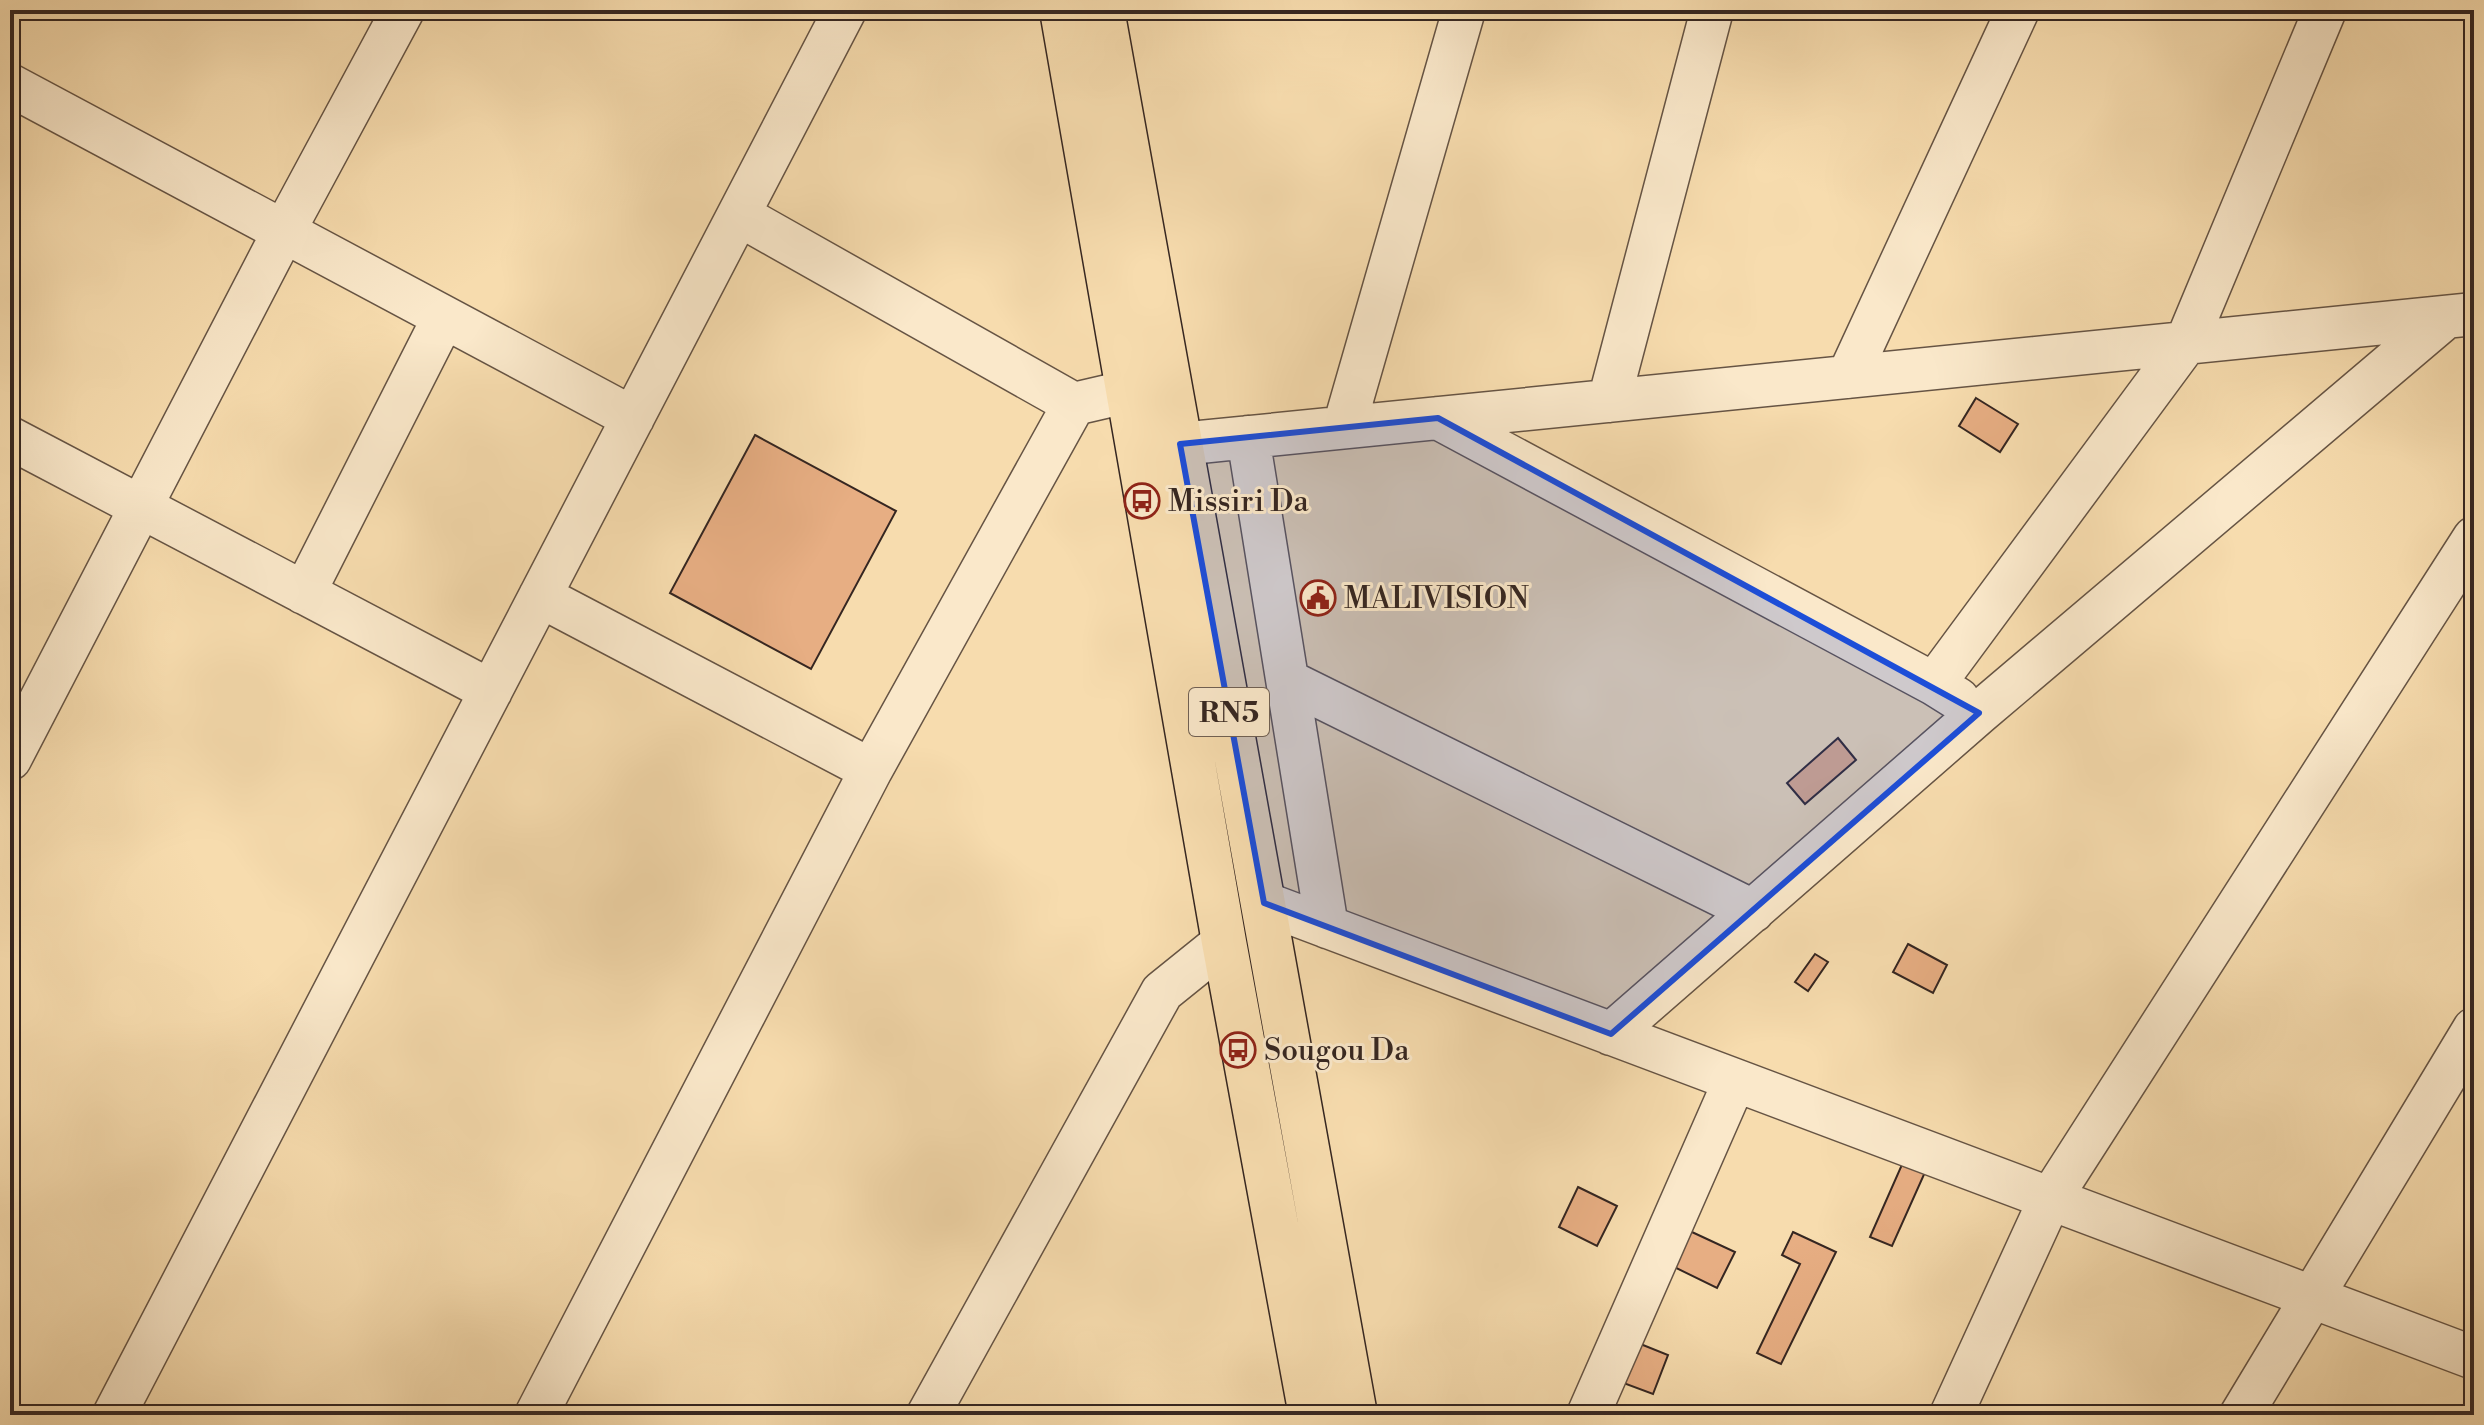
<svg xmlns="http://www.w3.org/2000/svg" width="2484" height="1425" viewBox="0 0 2484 1425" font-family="'Libre Bodoni',serif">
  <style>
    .building { fill: #e7ae83; stroke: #352621; stroke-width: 2 }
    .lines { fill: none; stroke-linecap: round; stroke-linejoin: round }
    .street-casing { stroke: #665444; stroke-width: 45 }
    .highway-casing { stroke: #352621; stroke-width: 47 }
    .street { stroke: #fae8ca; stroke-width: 42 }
    .highway { stroke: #f7dcae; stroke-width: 44 }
    .marked { fill: #1d4ed8; fill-opacity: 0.2; stroke: #1d4ed8; stroke-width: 6; stroke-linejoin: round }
    .labels { text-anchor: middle; stroke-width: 6; stroke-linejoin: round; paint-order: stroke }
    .shield { fill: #fae8ca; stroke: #706054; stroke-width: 2 }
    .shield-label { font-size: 28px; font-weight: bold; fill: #352621 }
    .poi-label { font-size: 30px; fill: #352621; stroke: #fae8ca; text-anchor: start }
  </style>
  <rect width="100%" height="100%" fill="#f7dcae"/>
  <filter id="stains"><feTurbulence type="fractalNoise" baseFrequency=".0025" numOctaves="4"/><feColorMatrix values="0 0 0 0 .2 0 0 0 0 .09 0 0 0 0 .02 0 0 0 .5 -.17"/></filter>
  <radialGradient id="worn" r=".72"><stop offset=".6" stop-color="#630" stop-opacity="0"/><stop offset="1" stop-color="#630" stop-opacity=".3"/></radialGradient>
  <path class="building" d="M1976 398 2018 424 2000 452 1959 426Z
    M755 435 896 511 811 669 670 593Z
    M1838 738 1856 760 1805 804 1787 783Z
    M1908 944 1947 965 1933 993 1893 972Z
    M1815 954 1828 962 1808 991 1795 982Z
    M1904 1160 1926 1170 1892 1246 1870 1237Z
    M1578 1187 1617 1206 1597 1246 1559 1227Z
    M1679 1226 1735 1252 1717 1288 1662 1261Z
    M1793 1232 1836 1252 1781 1364 1757 1353 1800 1264 1782 1255Z
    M1633 1341 1668 1355 1653 1394 1618 1381Z"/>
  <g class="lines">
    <defs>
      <path id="street" d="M10 85 633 418
        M739 215 1074 404 1130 391
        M1848 377 2018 10
        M1609 401 1712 10
        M1438 418 1934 684 1958 699
        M1344 427 1464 10
        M1248 437 1327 927
        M10 438 491 691
        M1180 444 2474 314
        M304 593 444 317
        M540 596 871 770
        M1288 681 1753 911
        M1934 684 2186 343 2325 10
        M10 759 284 231 403 10
        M1264 903 2474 1358
        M1611 1034 1979 713 2446 317
        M114 1415 845 10
        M536 1415 871 770 1074 404
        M928 1415 1162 992 1224 942
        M1588 1415 1735 1080
        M1951 1415 2050 1199 2474 538
        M2241 1415 2474 1029"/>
      <path id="highway" d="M1062 10 1224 942 1311 1415
        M1102 10 1355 1415"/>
    </defs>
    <use href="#street" class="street-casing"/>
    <use href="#highway" class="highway-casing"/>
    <use href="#street" class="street"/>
    <use href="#highway" class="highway"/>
  </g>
  <path class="marked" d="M1438 418 1979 713 1611 1034 1264 903 1180 444Z"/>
  <defs>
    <symbol id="bus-ring" viewBox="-11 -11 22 22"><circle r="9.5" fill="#fae8ca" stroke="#8f2418" stroke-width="1.5"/><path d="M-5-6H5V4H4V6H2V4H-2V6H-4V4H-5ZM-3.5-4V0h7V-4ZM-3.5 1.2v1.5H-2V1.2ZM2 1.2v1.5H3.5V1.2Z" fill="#8f2418"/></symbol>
    <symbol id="civic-ring" viewBox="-11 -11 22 22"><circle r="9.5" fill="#fae8ca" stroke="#8f2418" stroke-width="1.5"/><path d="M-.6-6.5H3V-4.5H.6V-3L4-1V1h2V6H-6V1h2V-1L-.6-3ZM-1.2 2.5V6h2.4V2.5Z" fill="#8f2418"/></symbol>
  </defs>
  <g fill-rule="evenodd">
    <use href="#bus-ring" x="1122" y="481" width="40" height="40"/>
    <use href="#civic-ring" x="1298" y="578" width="40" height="40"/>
    <use href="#bus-ring" x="1218" y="1030" width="40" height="40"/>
  </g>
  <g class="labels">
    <rect class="shield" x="1189" y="688" width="80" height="48" rx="6"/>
    <g class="shield-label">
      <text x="1229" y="722">RN5</text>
    </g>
    <g class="poi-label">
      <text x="1168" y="511">Missiri Da</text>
      <text x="1344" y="608">MALIVISION</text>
      <text x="1264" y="1060">Sougou Da</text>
    </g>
  </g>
  <rect width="2484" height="1425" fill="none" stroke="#f7dcae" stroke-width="40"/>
  <rect x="12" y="12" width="2460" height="1401" fill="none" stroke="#352621" stroke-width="4"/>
  <rect x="20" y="20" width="2444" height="1385" fill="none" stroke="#352621" stroke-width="2"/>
  <rect width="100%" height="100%" filter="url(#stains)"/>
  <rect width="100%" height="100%" fill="url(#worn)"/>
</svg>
